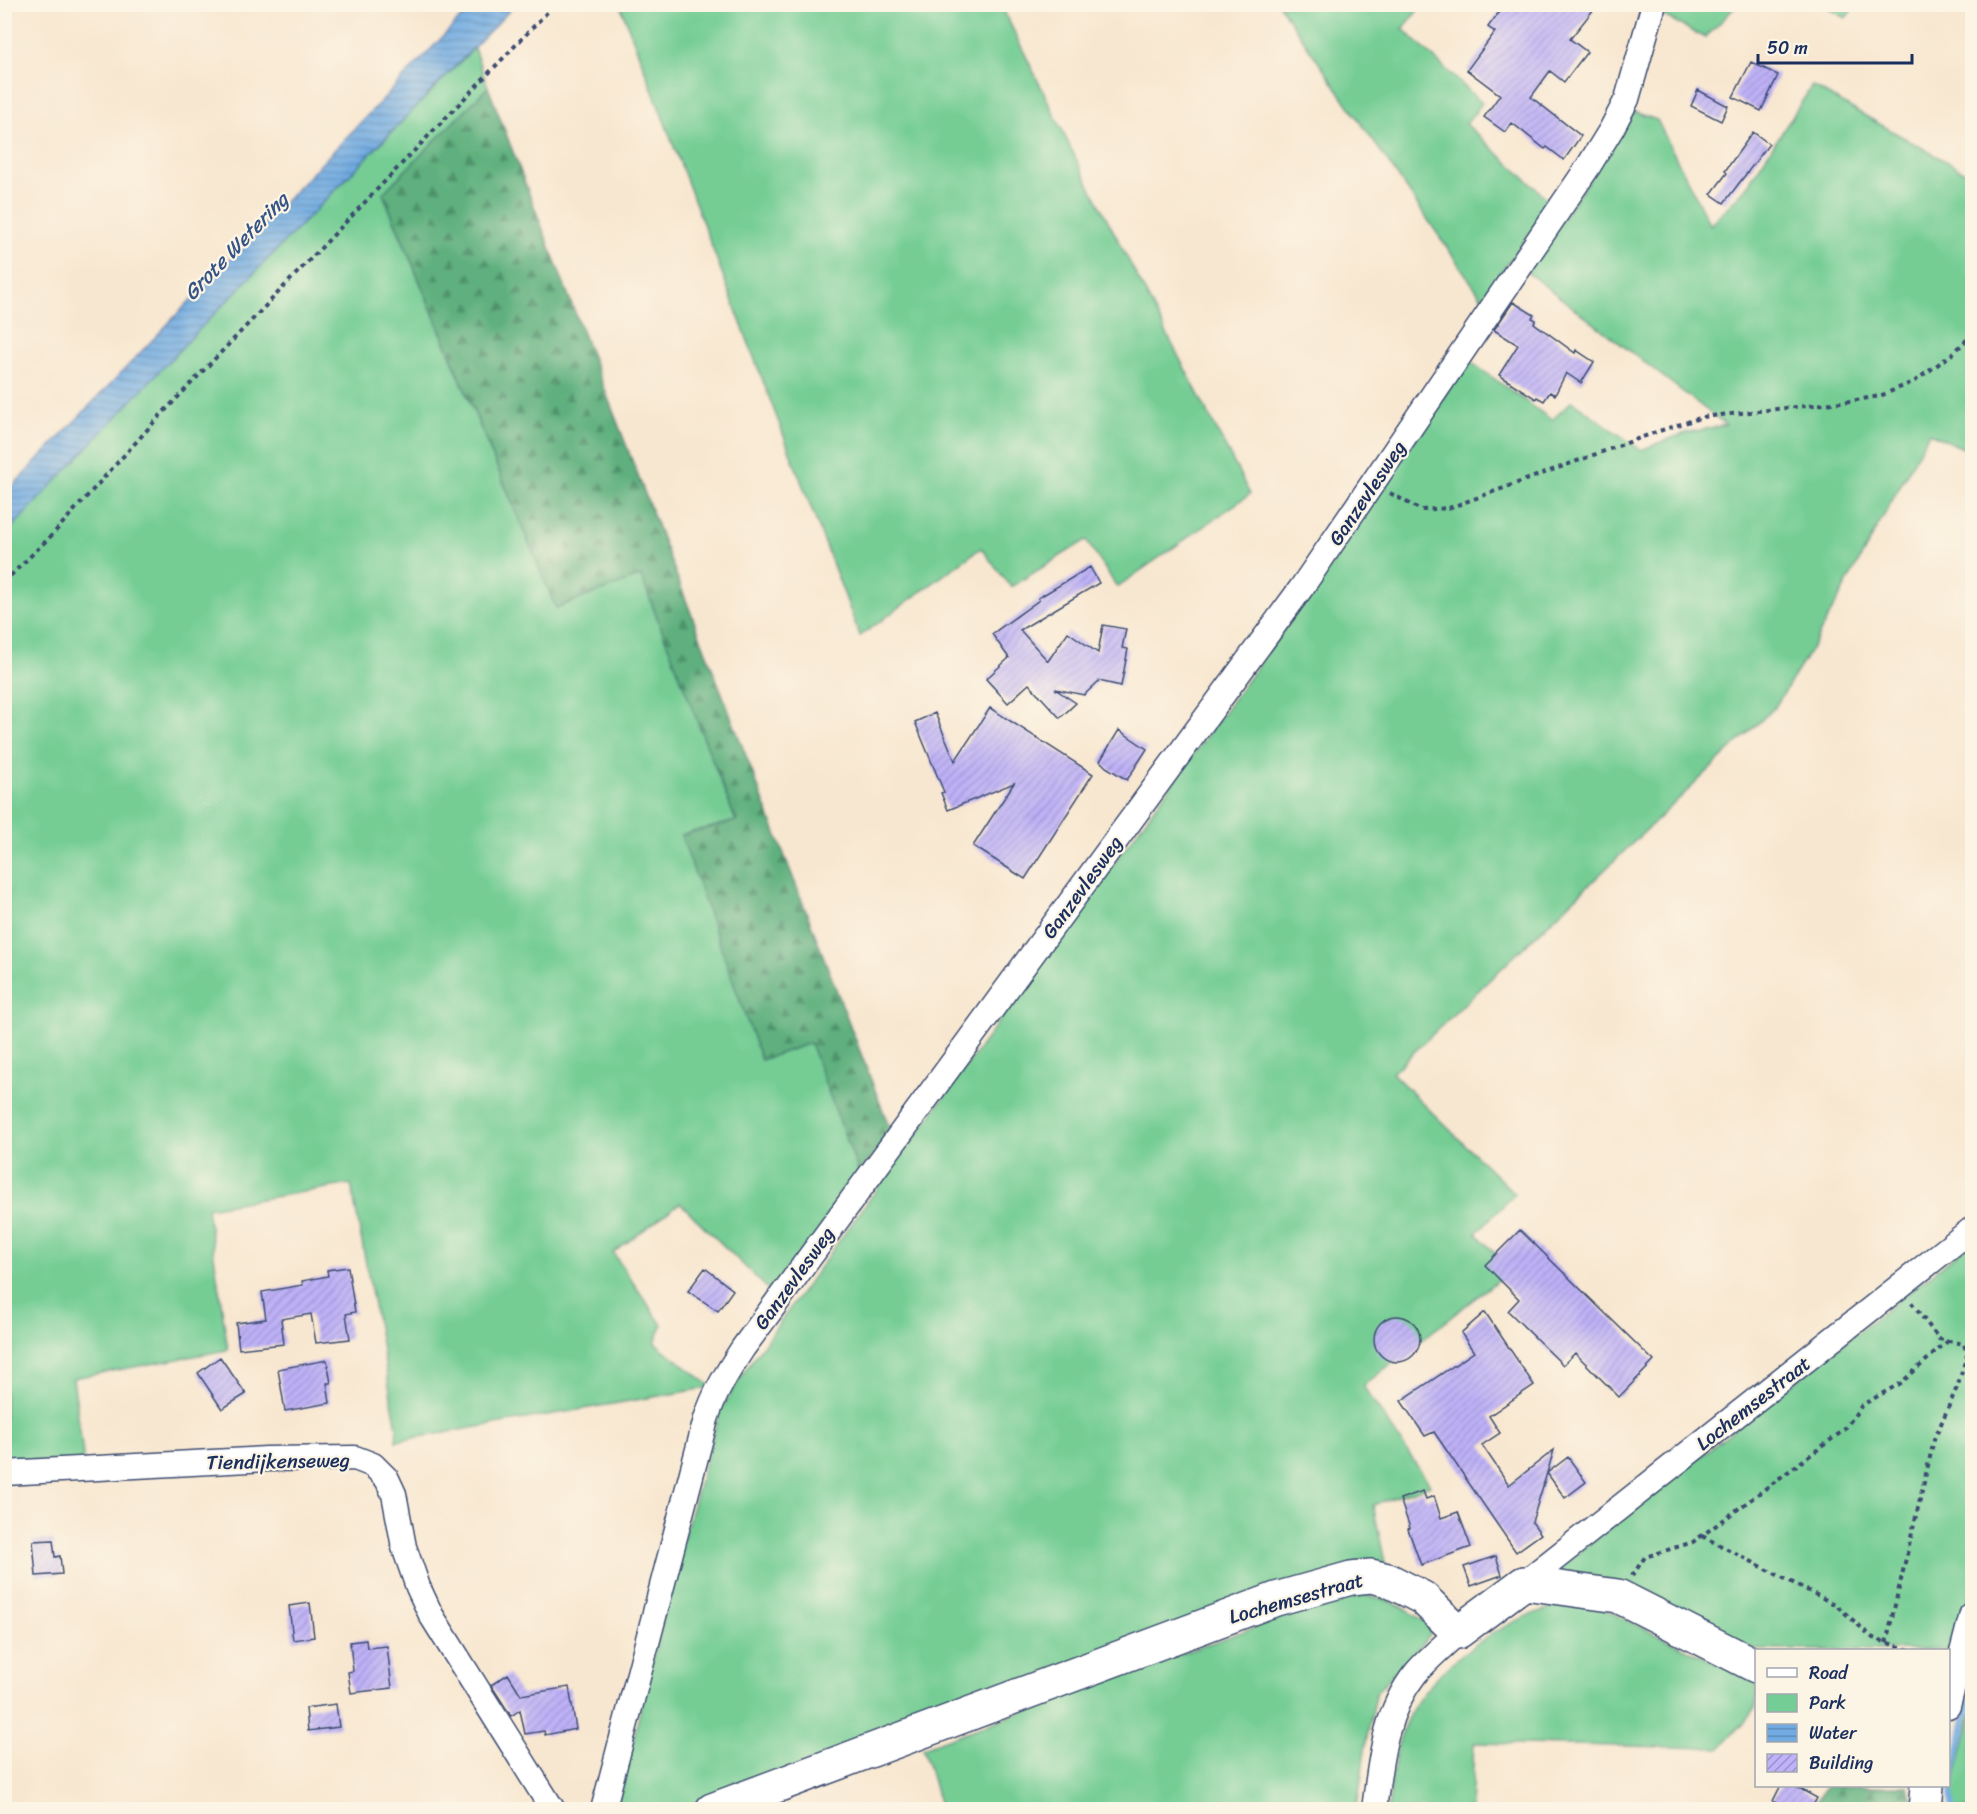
<svg xmlns="http://www.w3.org/2000/svg" width="1977" height="1814" viewBox="0 0 1977 1814" font-family="Sriracha,sans-serif">
  <style>
    .green { fill: #74cd94; stroke: #487e79; stroke-width: 1.5 }
    .forest { fill: url(#forest-firs); stroke: #3d706e; stroke-width: 1.5 }
    .water { fill: url(#water-rules); stroke: #466da0; stroke-width: 1.5 }
    .lines { fill: none; stroke-linecap: round; stroke-linejoin: round }
    .stream { stroke: #71abe1; stroke-width: 6 }
    .building { fill: url(#building-hatch) }
    .street-casing { stroke: #3c4b6f; stroke-width: 27 }
    .secondary-casing { stroke: #3c4b6f; stroke-width: 36 }
    .path { stroke: #3c4b6f; stroke-width: 4; stroke-dasharray: 4.5 4.5; stroke-linecap: butt }
    .street { stroke: #fff; stroke-width: 24 }
    .secondary { stroke: #fff; stroke-width: 33 }
    .labels { text-anchor: middle; stroke-width: 4.5; stroke-linejoin: round; paint-order: stroke }
    .street-label { font-size: 20px; fill: #1b2f5e; stroke: #fcf5e5 }
    .water-label { font-size: 21px; font-style: italic; fill: #355485; stroke: #fcf5e5 }
  </style>
  <defs>
    <pattern id="forest-firs" width="22" height="20" patternUnits="userSpaceOnUse" patternTransform="scale(1.5)"><rect width="22" height="20" fill="#5fb07e"/><path d="M5 1l3.5 6h-7zM16 11l3.5 6h-7z" fill="#4e906a"/></pattern>
    <pattern id="water-rules" width="6" height="5" patternUnits="userSpaceOnUse" patternTransform="scale(1.5)"><rect width="6" height="5" fill="#71abe1"/><path d="M0 2.5h6" fill="none" stroke="#5c8cba"/></pattern>
    <pattern id="building-hatch" width="6" height="6" patternUnits="userSpaceOnUse" patternTransform="scale(1.5)"><rect width="6" height="6" fill="#bfb2f8"/><path d="M-1 1l2-2M0 6l6-6M5 7l2-2" fill="none" stroke="#9a91cc"/></pattern>
  </defs>
  <rect width="100%" height="100%" fill="#fcf5e5"/>
  <filter id="ink" filterUnits="userSpaceOnUse"><feTurbulence type="fractalNoise" baseFrequency=".0167" numOctaves="2"/><feDisplacementMap in="SourceGraphic" scale="12" xChannelSelector="R" yChannelSelector="G"/><feConvolveMatrix kernelMatrix="1 2 1 2 8 2 1 2 1" color-interpolation-filters="sRGB"/></filter>
  <filter id="wash" filterUnits="userSpaceOnUse"><feTurbulence type="fractalNoise" baseFrequency=".008" numOctaves="4" result="noise"/><feDisplacementMap in="SourceGraphic" scale="24" xChannelSelector="R" yChannelSelector="G"/><feGaussianBlur stdDeviation="1.35" result="paint"/><feColorMatrix in="noise" values="0 0 0 0 0 0 0 0 0 0 0 0 0 0 0 0 0 1.4 0 .05"/><feComposite in="paint" operator="in"/></filter>
  <g filter="url(#wash)">
    <rect width="100%" height="100%" fill="#f8e7d0"/>
    <path class="green" d="M620 5H1001L1077 161 1250 494 1117 587 1086 540 1011 587 981 548 860 636Z
      M1279 5H1422L1403 29 1482 103 1466 124 1552 203 1482 298Z
      M1665 5H1737L1705 38 1662 15Z
      M1823 5H1855L1846 18Z
      M474 48 488 87 383 194 556 608 641 575 736 821 682 835 761 1060 810 1043 859 1172 775 1296 680 1203 613 1253 662 1325 655 1343 712 1387 396 1441 397 1428 351 1184 207 1208 228 1350 73 1378 84 1462 5 1468 4 535 185 344Z
      M1812 86 1972 176V452L1929 433 1807 656 1775 707 1392 1073 1515 1194 1476 1233 1511 1270 1363 1386 1430 1485 1373 1505 1387 1572 1285 1587 688 1809 616 1810 675 1567 720 1411 743 1373 1334 561 1468 360 1552 420 1572 401 1641 450 1685 433 1726 425 1527 272 1634 112 1657 120 1710 225 1745 189Z
      M1972 1242V1584L1949 1673 1948 1650H1756L1563 1580 1558 1569Z
      M1360 1595C1391 1597 1407 1610 1433 1627L1434 1629 1422 1645 1377 1691 1367 1736 1357 1809H941L923 1748 1274 1620 1344 1597Z
      M1570 1603H1591L1756 1682V1708L1720 1748 1474 1743 1471 1809 1388 1810C1392 1781 1394 1750 1405 1724 1432 1663 1507 1616 1570 1603Z
      M1972 1712V1809H1952L1954 1784Z"/>
    <path class="forest" d="M488 87 892 1134 859 1172 810 1043 761 1060 681 835 736 821 641 576 556 608 383 193Z
      M1826 1786H1908L1916 1810H1812Z"/>
    <path class="water" d="M473 5H515L185 344 5 535V494Z"/>
    <g class="lines">
      <path class="stream" d="M1952 1810 1951 1785 1972 1691"/>
    </g>
    <g id="blocks">
      <path class="building" d="M1505 4H1598L1570 39 1587 52 1564 82 1550 71 1531 97 1581 136 1564 160 1547 147 1545 149 1512 123 1505 132 1484 117 1500 95 1467 70 1495 32 1488 27Z
        M1751 62 1778 75 1761 111 1733 97Z
        M1698 90 1728 106 1721 121 1691 106Z
        M1753 132 1769 144 1724 203 1711 194 1727 173 1725 171Z
        M1513 302 1534 315 1532 318 1536 320 1534 323 1575 353 1576 350 1594 362 1581 383 1566 373 1555 395 1550 392 1544 401 1537 397 1536 399 1499 375 1518 345 1494 330Z
        M1090 567 1099 583 1020 630 1048 661 1068 632 1098 653 1103 625 1126 629 1122 648 1128 649 1121 686 1099 681 1084 695 1055 689 1076 703 1060 718 1029 684 1008 703 986 679 1009 658 992 634 1039 600 1038 598Z
        M990 708 1093 774 1025 879 973 846 1014 783 948 810 941 793 944 792 915 722 935 713 955 761Z
        M1119 730 1147 749 1127 780 1106 767 1100 761Z
        M1520 1230 1654 1361 1619 1397 1575 1353 1563 1365 1508 1311 1519 1299 1485 1265Z
        M348 1267 355 1312 346 1314 350 1339 316 1343 311 1314 281 1319 284 1344 239 1349 236 1323 266 1319 262 1292 303 1285 302 1281 328 1276 327 1270Z
        M705 1268 733 1290 718 1311 688 1291Z
        M1485 1312 1534 1385 1489 1416 1500 1433 1482 1445 1509 1485 1554 1450 1547 1473 1568 1457 1586 1482 1565 1498 1547 1473 1532 1522 1541 1534 1516 1552 1434 1432 1425 1436 1401 1401 1474 1352 1461 1333Z
        M1374 1339a23 23 0 1 1 46 0a23 23 0 1 1-46 0Z
        M220 1357 246 1394 222 1409 198 1373Z
        M327 1360 331 1383H327L330 1403 285 1411 278 1369Z
        M1423 1491 1426 1499 1434 1496 1441 1518 1458 1512 1471 1547 1421 1565 1408 1529 1410 1528 1400 1499Z
        M53 1540 55 1557 60 1556 62 1574 36 1576 33 1541Z
        M1496 1556 1502 1575 1471 1586 1464 1567Z
        M310 1603 314 1637 293 1640 289 1606Z
        M366 1640 367 1648 387 1646 392 1688 351 1693 348 1672 353 1671 350 1642Z
        M508 1674 521 1695 569 1687 576 1729 545 1735 544 1731 525 1734 520 1710 511 1716 491 1685Z
        M336 1704 339 1727 308 1731 306 1708Z
        M1781 1785H1793L1817 1798 1811 1809H1790L1773 1801Z"/>
    </g>
  </g>
  <g filter="url(#ink)">
    <use href="#blocks" fill-opacity="0" stroke="#3c4b6f" stroke-width="1.5"/>
    <g class="lines">
      <defs>
        <path id="street" d="M4 1473 267 1459 355 1458 373 1465 387 1479 394 1494 404 1547 418 1587 431 1615 553 1810
          M1524 1583 1972 1229
          M1948 1706 1972 1614
          M603 1810 706 1419C714 1393 728 1371 743 1348L1302 587 1588 167 1612 128 1627 99 1654 4
          M1374 1810C1380 1763 1384 1713 1415 1674 1427 1659 1444 1646 1458 1632"/>
        <path id="secondary" d="M712 1810 1276 1599 1351 1578 1371 1576 1388 1580 1423 1598 1458 1632 1524 1583 1618 1596 1756 1666
          M1925 1810 1927 1786"/>
      </defs>
      <use href="#street" class="street-casing"/>
      <use href="#secondary" class="secondary-casing"/>
      <path class="path" d="M1390 493 1421 510 1449 508 1659 431 1703 417 1851 401 1880 396 1915 381 1951 355 1972 335
        M4 582 52 535 156 420 555 4
        M1702 1536 1836 1605 1873 1638 1909 1650
        M1632 1576 1645 1557 1693 1542 1722 1521 1844 1430 1862 1405 1901 1383 1948 1341
        M1886 1643 1934 1440 1958 1385 1967 1355 1964 1344 1939 1339 1911 1302"/>
      <use href="#street" class="street"/>
      <use href="#secondary" class="secondary"/>
    </g>
  </g>
  <g class="labels">
    <g class="street-label">
      <text transform="translate(1367 493) rotate(-56)" y="7">Ganzevlesweg</text>
      <text transform="translate(1082 887) rotate(-54)" y="7">Ganzevlesweg</text>
      <text transform="translate(794 1278) rotate(-54)" y="7">Ganzevlesweg</text>
      <text transform="translate(1753 1403) rotate(-38)" y="7">Lochemsestraat</text>
      <text transform="translate(278 1461) rotate(-1)" y="7">Tiendijkenseweg</text>
      <text transform="translate(1296 1598) rotate(-16)" y="7">Lochemsestraat</text>
    </g>
    <g class="water-label">
      <text transform="translate(236 246) rotate(-46)" y="7">Grote Wetering</text>
    </g>
  </g>
  <rect width="1977" height="1814" fill="none" stroke="#fcf5e5" stroke-width="24"/>
  <rect x="1755" y="1649" width="195" height="138" fill="#fcf5e5" stroke="#a2a6af" stroke-width="1.5"/>
  <rect x="1767" y="1668" width="30" height="9" fill="#ffffff" stroke="#a2a6af" stroke-width="1.5"/>
  <text x="1809" y="1679" font-size="18" fill="#1b2f5e">Road</text>
  <rect x="1767" y="1694" width="30" height="18" fill="#74cd94" stroke="#a2a6af" stroke-width="1.5"/>
  <text x="1809" y="1709" font-size="18" fill="#1b2f5e">Park</text>
  <rect x="1767" y="1724" width="30" height="18" fill="url(#water-rules)" stroke="#a2a6af" stroke-width="1.5"/>
  <text x="1809" y="1739" font-size="18" fill="#1b2f5e">Water</text>
  <rect x="1767" y="1754" width="30" height="18" fill="url(#building-hatch)" stroke="#a2a6af" stroke-width="1.5"/>
  <text x="1809" y="1769" font-size="18" fill="#1b2f5e">Building</text>
  <path d="M1758 54v9h154v-9" fill="none" stroke="#1b2f5e" stroke-width="3"/>
  <text x="1767" y="54" font-size="18" fill="#1b2f5e" stroke="#fcf5e5" stroke-width="4.5" paint-order="stroke">50 m</text>
</svg>
